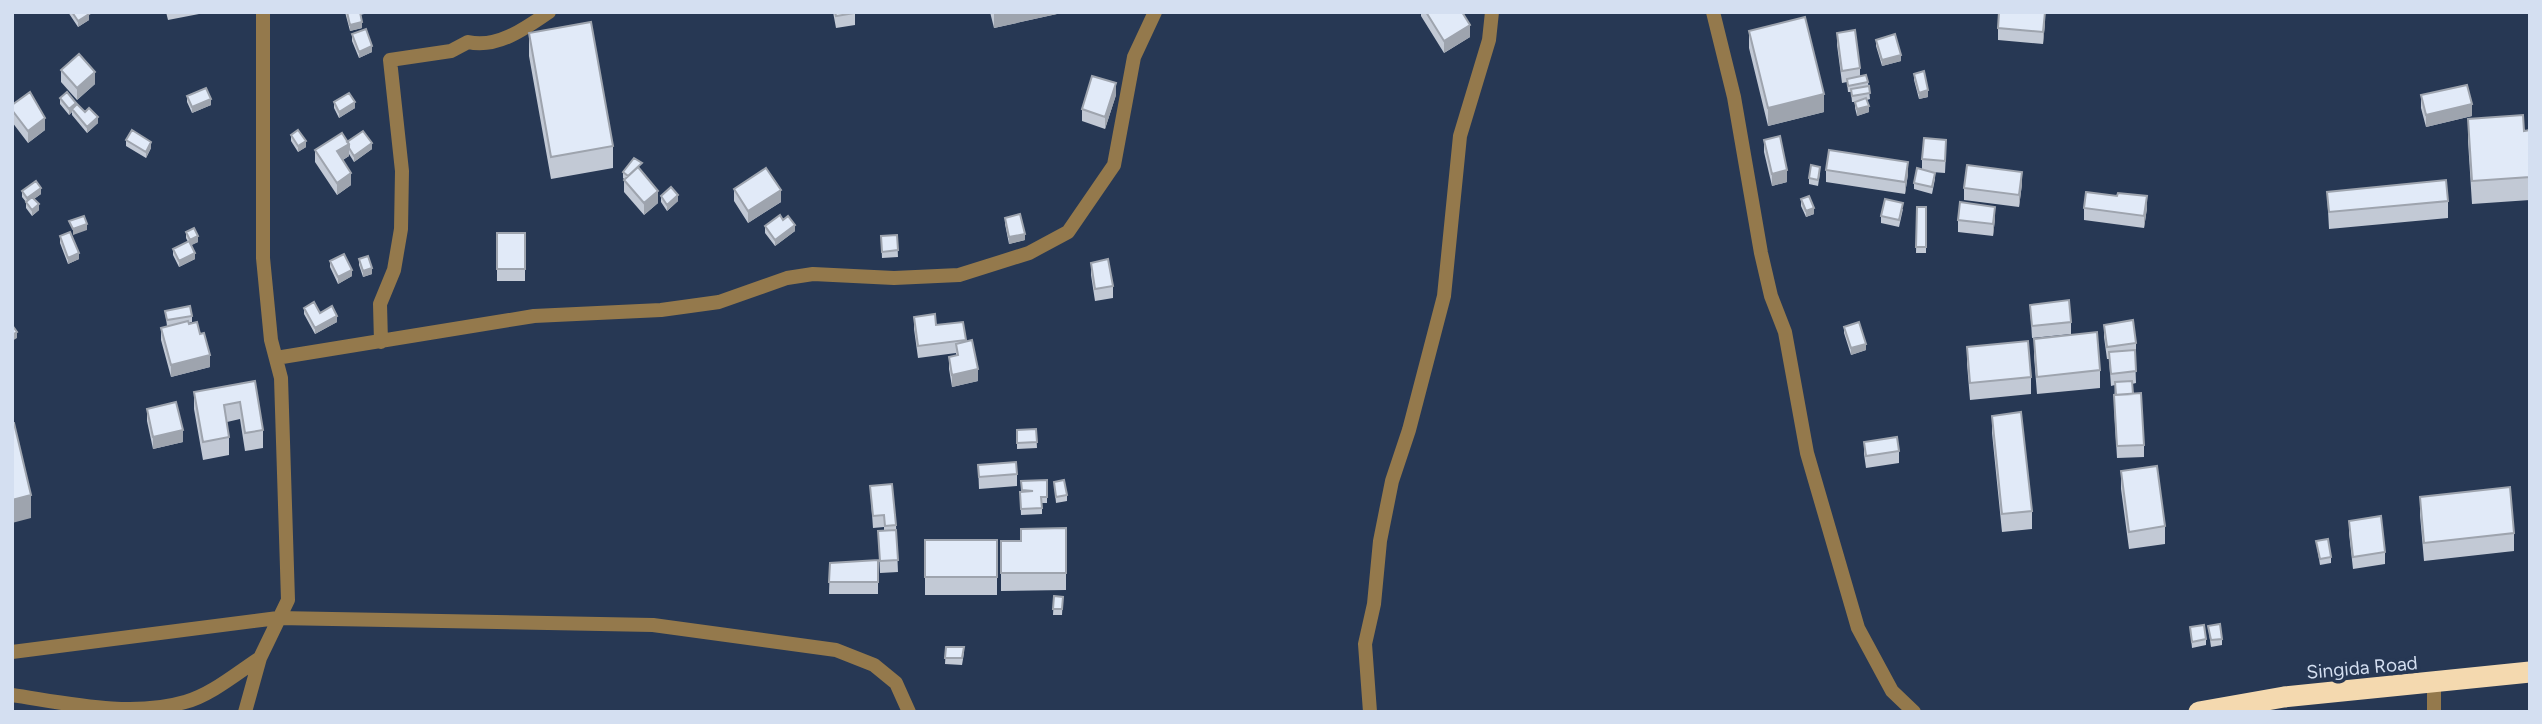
<svg xmlns="http://www.w3.org/2000/svg" width="2542" height="724" viewBox="0 0 2542 724" font-family="Figtree,sans-serif">
  <style>
    .lines { fill: none; stroke-linecap: round; stroke-linejoin: round }
    .street { stroke: #94794c; stroke-width: 14 }
    .highway { stroke: #f4d9af; stroke-width: 21 }
    .wall { fill: #c2c9d5 }
    .shaded-wall { fill: #9ea4ae }
    .building { fill: #e1eaf8; stroke: #9ea4ae; stroke-width: 2 }
    .labels { text-anchor: middle; stroke-width: 7; stroke-linejoin: round; paint-order: stroke }
    .street-label { font-size: 19px; fill: #d4dff1; stroke: #273854 }
  </style>
  <rect width="100%" height="100%" fill="#273854"/>
  <g class="lines">
    <path class="street" d="M1713 12 1734 97 1761 253 1771 296 1785 332 1807 453 1858 628 1892 691 1914 712
      M381 342 380 304 394 270 401 229 402 171 390 60 451 51 468 42C497 49 526 28 549 12
      M276 358 534 316 661 310 719 302 787 278 813 274 894 278 959 275 1029 253 1068 232 1114 165 1134 57 1155 12
      M12 652 278 618 653 625 836 650 874 665 896 683 909 712
      M2434 684V712
      M12 695C66 703 131 718 185 702 211 695 237 673 260 658
      M245 712 260 658 288 600 281 378 271 340 263 258V12
      M1370 712 1365 644 1374 604 1380 541 1392 481 1409 430 1444 296 1460 136 1489 40 1492 12"/>
    <path class="highway" d="M2199 712 2284 697 2530 672"/>
  </g>
  <path class="wall" d="M68 12H87L89 20 78 27Z
    M166 12H199V14L168 20Z
    M345 12H364V14L360 15 362 28 350 31Z
    M833 12H855V25L836 28Z
    M990 12H1066L994 28Z
    M1421 12H1462L1470 37 1444 53 1421 16Z
    M2045 23 2043 44 1998 40V28Z
    M1749 31 1824 112 1768 126 1749 48Z
    M529 33 613 146V168L551 179 529 56Z
    M1837 33 1860 68V76L1868 82 1870 99 1867 100 1869 112 1857 116 1855 108V102H1852L1851 92H1848L1847 82 1842 83 1837 45Z
    M352 34 372 52 359 58 352 41Z
    M1876 40 1901 61 1882 66 1876 46Z
    M61 70 95 84 77 100 61 82Z
    M1914 74 1928 97 1919 99 1914 80Z
    M1116 95 1105 129 1082 121V109Z
    M2421 95 2472 116 2426 127 2421 108Z
    M187 96 211 105 192 113 187 102Z
    M60 98 76 105 98 123 87 133 72 115V112L69 115 60 104Z
    M334 102 355 108 339 118 334 108Z
    M12 105 45 130 28 143 12 122Z
    M2468 119 2524 131 2530 130V200L2472 204 2468 141Z
    M291 135 306 147 298 152 291 141Z
    M126 140 151 148 146 158 126 146Z
    M1764 140 1787 182 1772 186 1764 152Z
    M347 142 372 149 354 162 349 154V156L343 160 351 185 337 195 315 162V150Z
    M1946 152 1945 173 1932 172 1935 179 1932 194 1914 189V183L1922 170V159Z
    M642 170 641 171 658 203 644 215 624 192V179L623 178V172Z
    M1826 170 1908 174 1905 194 1826 182Z
    M1820 173 1818 186 1809 184V178Z
    M2022 184 2019 207 1964 200V188Z
    M734 189 781 202 748 223 734 201Z
    M22 191 41 194 34 199 39 210 32 216 26 208V202L22 197Z
    M2327 192 2448 201V218L2329 229Z
    M661 196 678 201 667 211 661 202Z
    M1801 199 1814 214 1806 217 1801 206Z
    M1917 207H1926V253H1916Z
    M2084 208H2147L2144 228 2084 220Z
    M1903 209 1899 227 1881 223V216Z
    M1005 218 1025 240 1009 244 1005 224Z
    M1995 219 1993 236 1958 232V220Z
    M783 220 795 231 775 246 765 233V226Z
    M186 232 198 242 191 245 195 259 179 267 173 255V249L188 242 186 238Z
    M497 233H525V281H497Z
    M897 235 898 257 882 258 881 236Z
    M60 236 79 259 68 264 60 243Z
    M359 259 372 274 363 277 359 265Z
    M330 261 352 276 338 284 330 267Z
    M1091 263 1113 286V298L1095 301 1091 275Z
    M2030 305 2071 322V334L2032 338Z
    M304 308 320 313 337 322 315 334 304 314Z
    M165 311 192 316V322L188 323 210 367 171 377 161 340V328L167 326Z
    M914 317 936 325 963 322 966 342 978 381 952 387 949 369V357L956 356V353L918 358 914 329Z
    M2104 325 2136 343V355H2135L2136 383 2132 384 2133 394 2144 445V457L2117 458 2114 407 2115 385 2111 386 2109 359H2107L2104 337Z
    M1844 327 1866 350 1851 355 1844 333Z
    M2034 339 2100 370V388L2037 394 2034 356Z
    M1967 347 2031 377V394L1970 400 1967 364Z
    M255 381 263 430V448L245 451 240 419 227 422 229 437V455L203 460 194 409V392Z
    M147 409 183 442 153 449 147 421Z
    M1992 416 2032 511V529L2002 532 1992 433Z
    M1036 429 1037 448 1017 449V430Z
    M1864 442 1899 451V463L1866 468 1864 454Z
    M978 465 1017 474V486L979 489Z
    M2121 471 2165 526V544L2129 549 2121 489Z
    M1047 480V503H1042V514L1021 515 1020 492H1022L1021 481Z
    M1054 482 1067 495V501L1056 503Z
    M870 486 896 525 898 572 880 573 878 531H884V527L873 528Z
    M2420 497 2514 533V551L2424 561 2420 515Z
    M2349 521 2385 552V564L2353 569 2349 533Z
    M1066 528V590L1001 591V541H1021Z
    M925 540H997V595H925Z
    M2316 541 2331 557V563L2320 565Z
    M878 560V594H829L830 563Z
    M1054 596 1063 597 1062 615H1053Z
    M2208 626 2222 639V645L2211 647Z
    M2190 627 2206 639V645L2192 648Z
    M946 647 964 653 962 665 945 664Z"/>
  <path class="shaded-wall" d="M994 12H1066L994 28Z
    M2045 12V23L2043 44V32Z
    M89 14V20L78 27V21Z
    M362 22V28L350 31V25Z
    M1470 25V37L1444 53V41Z
    M372 46V52L359 58V52Z
    M1901 55V61L1882 66V60Z
    M95 72V84L77 100V88Z
    M1116 83V95L1105 129V117Z
    M1928 90V97L1919 99V93Z
    M1824 94V112L1768 126V108Z
    M211 99V105L192 113V107Z
    M355 102V108L339 118V112Z
    M76 103V109H72V112L69 115V109Z
    M2472 104V116L2426 127V115Z
    M1869 106V112L1857 116V109Z
    M98 117V123L87 133V127Z
    M45 118V130L28 143V131Z
    M306 141V147L298 152V146Z
    M151 142V148L146 158V152Z
    M372 143V149L354 162V156Z
    M349 144V156L337 163V151Z
    M1908 162V174L1905 194V182Z
    M1787 170V182L1772 186V174Z
    M2022 172V184L2019 207V195Z
    M351 173V185L337 195V183Z
    M41 188V194L27 204V198Z
    M781 190V202L748 223V211Z
    M658 191V203L644 215V203Z
    M678 195V201L667 211V205Z
    M2147 196V208L2144 228V216Z
    M39 204V210L32 216V210Z
    M1995 207V219L1993 236V224Z
    M1814 208V214L1806 217V211Z
    M87 224V230L73 235V229Z
    M795 225V231L775 246V240Z
    M1025 234V240L1009 244V237Z
    M198 236V242L190 246V240Z
    M79 253V259L68 264V258Z
    M195 253V259L179 267V261Z
    M372 268V274L363 277V271Z
    M352 270V276L338 284V277Z
    M337 316V322L315 334V328Z
    M17 332V338L12 341V335Z
    M1866 344V350L1851 355V348Z
    M210 355V367L171 377V365Z
    M978 369V381L952 387V375Z
    M183 430V442L153 449V437Z
    M31 495V518L12 523V500Z"/>
  <path class="building" d="M72 12H87L89 14 78 21Z
    M347 12H360L362 22 350 25Z
    M835 12H855V13L836 16Z
    M1426 12H1462L1470 25 1444 41Z
    M1999 12H2045L2043 32 1998 28Z
    M1805 17 1824 94 1768 108 1749 31Z
    M591 22 613 146 551 157 529 33Z
    M366 29 372 46 359 52 352 34Z
    M1855 30 1860 68 1842 71 1837 33Z
    M1895 34 1901 55 1882 60 1876 40Z
    M79 54 95 72 77 88 61 70Z
    M1924 71 1928 90 1919 93 1914 74Z
    M1866 75 1868 82 1848 86 1847 79Z
    M1092 76 1116 83 1105 117 1082 109Z
    M2467 85 2472 104 2426 115 2421 95Z
    M1869 86 1870 93 1852 96 1851 89Z
    M206 88 211 99 192 107 187 96Z
    M30 92 45 118 28 131 12 110V105Z
    M67 92 76 103 69 109 60 98Z
    M349 93 355 102 339 112 334 102Z
    M1866 98 1869 106 1857 109 1855 102Z
    M77 104 85 112 89 108 98 117 87 127 72 109Z
    M2523 115 2524 131 2530 130V177L2472 181 2468 119Z
    M132 130 151 142 146 152 126 140Z
    M298 130 306 141 298 146 291 135Z
    M363 131 372 143 354 156 349 148V144L347 142Z
    M342 133 349 144 337 151 351 173 337 183 315 150Z
    M1780 136 1787 170 1772 174 1764 140Z
    M1924 138 1946 140 1945 161 1922 159Z
    M1829 150 1908 162 1905 182 1826 170Z
    M634 158 642 163 628 176 623 172Z
    M1811 165 1820 167 1818 180 1809 178Z
    M1967 165 2022 172 2019 195 1964 188Z
    M638 167 658 191 644 203 624 180Z
    M766 168 781 190 748 211 734 189Z
    M1917 168 1935 173 1932 187 1914 183Z
    M2446 180 2448 201 2329 212 2327 192Z
    M36 181 41 188 27 198 22 191Z
    M671 187 678 195 667 205 661 196Z
    M2086 192 2117 196 2118 193 2147 196 2144 216 2084 208Z
    M1809 196 1814 208 1806 211 1801 199Z
    M32 197 39 204 32 210 26 202Z
    M1885 199 1903 203 1899 220 1881 216Z
    M1960 202 1995 207 1993 224 1958 220Z
    M1917 207H1926V247H1916Z
    M1020 214 1025 234 1009 237 1005 218Z
    M780 215 783 220 788 216 795 225 775 240 765 226Z
    M84 216 87 224 73 229 69 221Z
    M194 228 198 236 190 240 186 232Z
    M70 232 79 253 68 258 60 236Z
    M497 233H525V269H497Z
    M897 235 898 250 882 252 881 236Z
    M189 241 195 253 179 261 173 249Z
    M344 254 352 270 338 277 330 261Z
    M368 256 372 268 363 271 359 259Z
    M1108 259 1113 286 1095 289 1091 263Z
    M2069 300 2071 322 2032 326 2030 305Z
    M314 302 320 313 332 306 337 316 315 328 304 308Z
    M190 306 192 316 167 320 165 311Z
    M935 314 936 325 963 322 966 340 918 346 914 317Z
    M2133 320 2136 343 2107 347 2104 325Z
    M188 321 189 324 197 322 200 334 204 333 210 355 171 365 161 328Z
    M1859 322 1866 344 1851 348 1844 327Z
    M12 325 17 332 12 335Z
    M2097 332 2100 370 2037 377 2034 339Z
    M972 340 978 369 952 375 949 357 958 355 956 344Z
    M2028 341 2031 377 1970 383 1967 347Z
    M2135 350 2136 371 2111 374 2109 352Z
    M255 381 263 430 245 433 240 402 224 405 229 437 203 442 194 392Z
    M2132 381 2133 394 2116 395 2115 382Z
    M2141 393 2144 445 2117 446 2114 395Z
    M176 402 183 430 153 437 147 409Z
    M2021 412 2032 511 2002 514 1992 416Z
    M12 423H14L31 495 12 500Z
    M1036 429 1037 442 1017 443V430Z
    M1897 437 1899 451 1866 456 1864 442Z
    M1016 462 1017 474 979 477 978 465Z
    M2157 466 2165 526 2129 532 2121 471Z
    M1047 480V497H1041L1042 508 1021 509 1020 492 1033 491 1022 490 1021 481Z
    M1064 480 1067 495 1056 497 1054 482Z
    M892 484 896 525 885 526 884 515 873 516 870 486Z
    M2510 487 2514 533 2424 543 2420 497Z
    M2381 516 2385 552 2353 557 2349 521Z
    M1066 528V573H1001V541H1021V529Z
    M896 530 898 560 880 561 878 531Z
    M2328 539 2331 557 2320 559 2316 541Z
    M925 540H997V577H925Z
    M878 560V582H829L830 563Z
    M1054 596 1063 597 1062 609H1053Z
    M2220 624 2222 639 2211 640 2208 626Z
    M2204 625 2206 639 2192 642 2190 627Z
    M946 647H964L962 658H945Z"/>
  <g class="labels">
    <g class="street-label">
      <text transform="translate(2362 667) rotate(-5)" y="7">Singida Road</text>
    </g>
  </g>
  <rect width="2542" height="724" fill="none" stroke="#d4dff1" stroke-width="28"/>
</svg>
